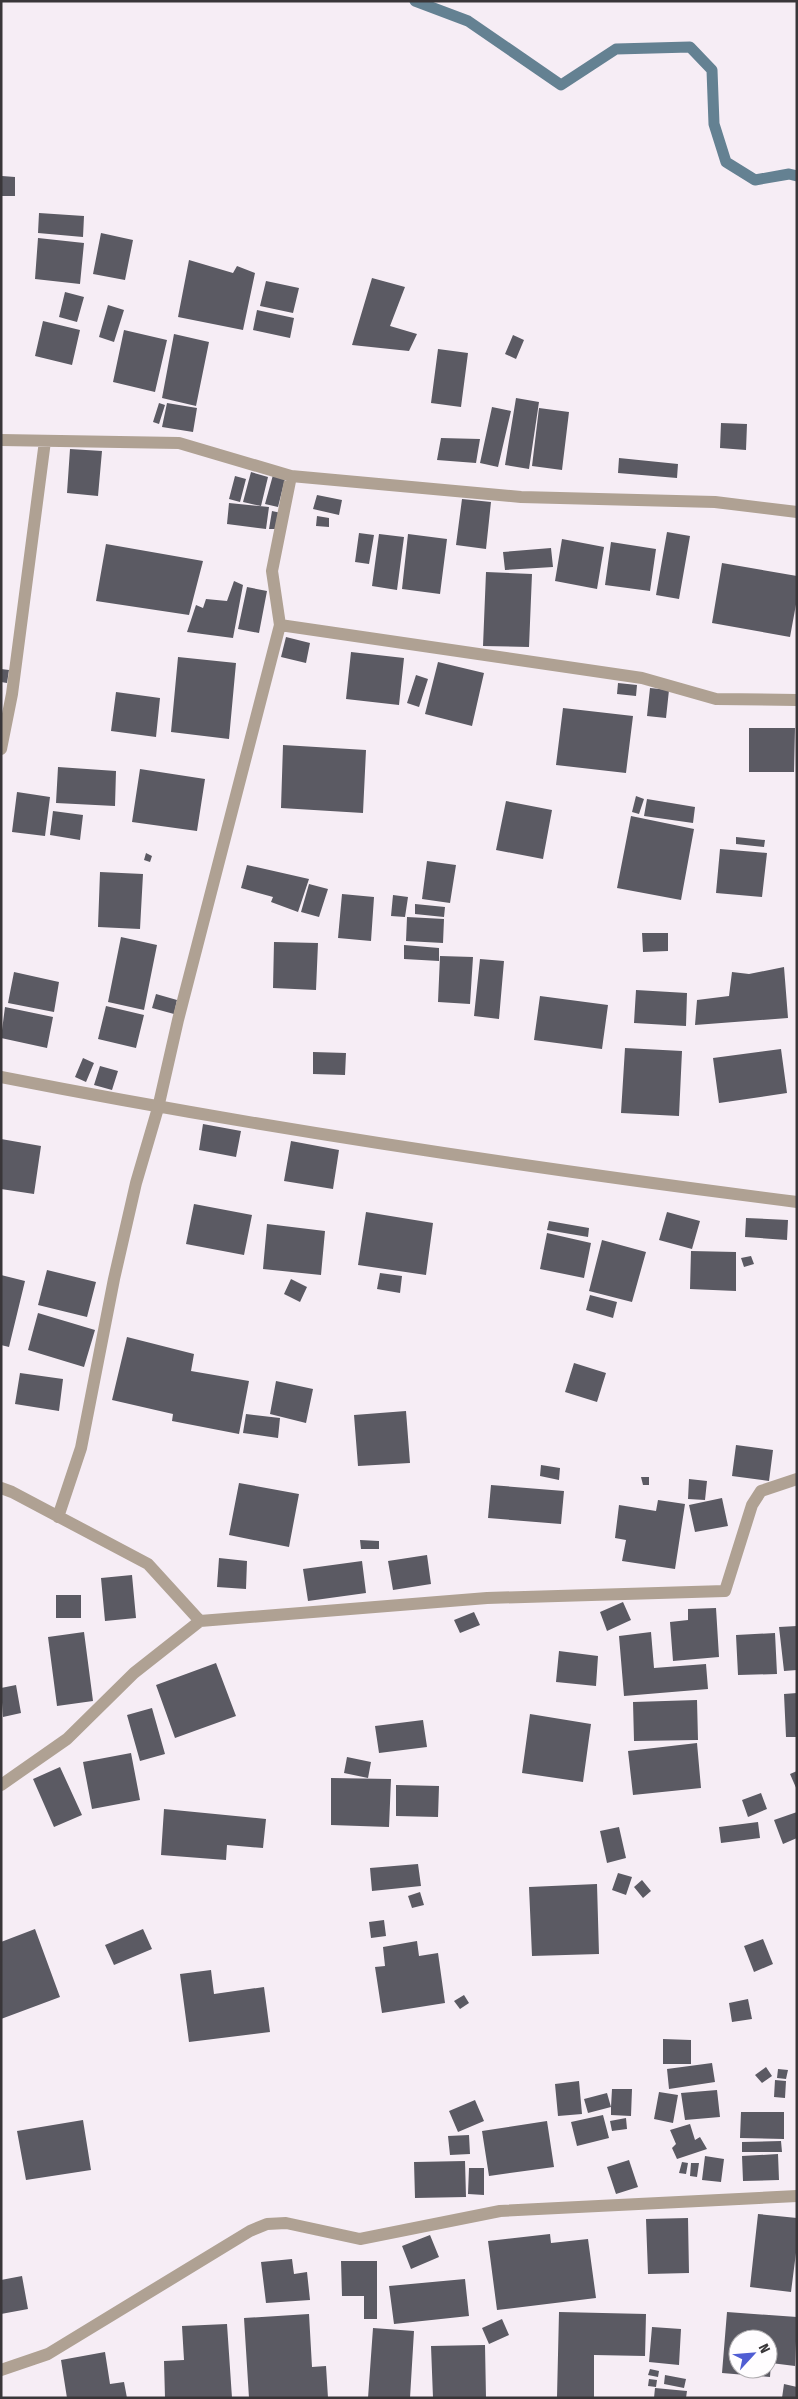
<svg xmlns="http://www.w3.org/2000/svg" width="798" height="2399" viewBox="0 0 798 2399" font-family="'Fira Sans Condensed',sans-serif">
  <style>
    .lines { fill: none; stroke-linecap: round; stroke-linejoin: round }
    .stream { stroke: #648192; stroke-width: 11 }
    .building { fill: #5b5a63; fill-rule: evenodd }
    .minor { stroke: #afa193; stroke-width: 12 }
  </style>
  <rect width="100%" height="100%" fill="#f6edf5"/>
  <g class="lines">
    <path class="stream" d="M415 1 468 21 561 85 616 49 690 47 712 70 714 124 726 162 755 180 789 174 797 176"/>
  </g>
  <path class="building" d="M2 176 15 177V196H2Z
    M39 213 84 216 83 237 38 233Z
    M101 233 133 240 125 280 93 274Z
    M38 238 84 243 80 284 35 279Z
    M189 260 233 273 237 266 255 273 243 330 178 317Z
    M372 278 405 287 390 326 417 334 409 351 352 345Z
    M266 281 299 288 293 313 260 306Z
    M65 292 84 297 77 322 59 317Z
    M108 305 124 310 114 342 99 337Z
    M257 310 294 318 290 338 253 330Z
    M43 321 80 330 72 365 35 356Z
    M124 330 167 340 155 392 113 382Z
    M174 334 209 342 196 406 162 398Z
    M513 335 524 340 516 359 505 354Z
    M438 349 468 353 461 407 431 403Z
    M516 398 539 402 529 469 505 465Z
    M159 403 165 405 159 424 153 422Z
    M167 403 197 408 193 432 162 427Z
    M492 407 511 411 498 467 480 463Z
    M539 408 569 412 562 470 532 466Z
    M721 423 747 424 746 450 720 448Z
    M441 438 480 439 476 463 437 460Z
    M70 449 102 451 98 496 67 493Z
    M619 458 678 464 677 478 618 473Z
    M251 472 268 477 261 506 243 502Z
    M273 475 285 479 278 507 265 504Z
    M235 476 246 479 240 502 229 499Z
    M317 495 342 500 339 515 313 509Z
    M462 499 491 502 486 549 456 545Z
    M229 503 269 507 266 529 227 524Z
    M272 511 281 513 278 529H269Z
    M317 516 329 518V527L316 526Z
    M667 532 690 536 679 599 656 595Z
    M359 533 374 535 369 564 355 562Z
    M379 534 404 537 397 590 372 586Z
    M408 534 447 539 440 594 402 589Z
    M562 539 604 547 597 589 555 581Z
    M611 542 656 549 650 591 605 585Z
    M106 544 203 561 189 615 96 601Z
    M551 548 553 567 505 570 503 552Z
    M722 563 797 576V599L790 637 712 623Z
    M486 572 532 574 529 647 483 646Z
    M234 581 243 585 233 638 187 632 196 605 203 608 206 599 227 601Z
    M247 587 267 591 259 633 238 629Z
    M286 637 310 643 306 663 281 657Z
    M351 652 404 658 399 705 346 699Z
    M178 657 236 663 229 739 171 732Z
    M438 662 484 673 472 726 425 714Z
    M1 669 9 670 7 683 1 682Z
    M416 675 428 679 419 707 407 703Z
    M618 683 637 685 636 696 617 694Z
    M650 688 669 690 666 718 647 716Z
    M116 692 160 698 156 737 111 731Z
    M563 708 633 716 626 773 556 765Z
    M749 728H795L794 772H749Z
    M283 745 366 750 363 813 281 808Z
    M58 767 116 771 115 806 56 803Z
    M140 769 205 779 197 831 132 822Z
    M17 792 50 797 45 836 12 832Z
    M636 796 644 799 639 814 632 812Z
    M647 799 695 807 693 823 644 816Z
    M506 801 552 810 543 859 496 850Z
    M53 811 83 815 80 840 50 835Z
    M631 816 694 829 681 900 617 888Z
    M736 837 765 840 764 847 736 844Z
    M720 849 767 853 762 897 716 893Z
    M146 853 152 856 150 862 144 860Z
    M427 861 456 865 450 903 422 899Z
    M247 865 309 879 298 912 271 902 273 897 241 888Z
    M100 872 143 874 140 929 98 927Z
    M309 884 328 889 319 917 301 912Z
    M342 894 374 897 371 941 338 938Z
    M393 895 408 897 405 917 391 916Z
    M415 904 445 907 444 917 415 914Z
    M407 917 444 919 443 943 406 941Z
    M642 933H668V951L643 952Z
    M121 937 157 945 144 1010 108 1002Z
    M274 942 318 943 316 990 273 988Z
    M404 945 439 948V961L404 959Z
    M440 956 473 957 470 1004 438 1002Z
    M480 959 504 961 499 1019 474 1016Z
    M784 967 788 1018 695 1025 697 1000 729 996 732 972 749 974Z
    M14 972 59 982 54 1012 8 1003Z
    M636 990 687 993 686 1026 634 1023Z
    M156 994 177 1000 174 1014 152 1008Z
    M540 996 608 1005 602 1049 534 1040Z
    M106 1006 144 1015 136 1048 98 1039Z
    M5 1007 53 1017 47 1048 1 1038Z
    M625 1048 682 1051 679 1116 621 1113Z
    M781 1049 787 1093 719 1103 713 1058Z
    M313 1052 346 1053 345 1075 313 1074Z
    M83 1058 94 1063 86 1082 75 1077Z
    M100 1066 118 1071 112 1090 94 1085Z
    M203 1124 241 1131 236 1157 199 1150Z
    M1 1139 41 1146 34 1194 1 1189Z
    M291 1141 339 1150 333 1189 284 1181Z
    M194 1204 252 1215 244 1255 186 1244Z
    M366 1212 433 1223 426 1275 358 1265Z
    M667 1212 700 1221 692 1249 659 1240Z
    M746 1218 788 1220 787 1240 745 1237Z
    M549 1221 589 1228 588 1237 547 1230Z
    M267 1224 325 1231 321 1275 263 1269Z
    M547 1233 591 1243 584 1278 540 1269Z
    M602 1240 646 1252 632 1302 589 1291Z
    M691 1251 736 1252V1291L690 1289Z
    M751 1256 754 1264 744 1267 741 1258Z
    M47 1270 96 1282 87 1317 38 1305Z
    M380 1273 402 1276 400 1293 377 1289Z
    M1 1275 25 1281 9 1347 1 1345Z
    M291 1279 307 1287 300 1302 284 1294Z
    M590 1295 617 1302 613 1318 586 1310Z
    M38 1313 95 1330 84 1367 28 1350Z
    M127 1337 194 1354 191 1371 249 1381 239 1434 172 1421 173 1414 112 1400Z
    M574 1363 606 1373 597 1402 565 1392Z
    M20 1373 63 1379 59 1411 15 1404Z
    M276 1381 313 1389 306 1423 270 1414Z
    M406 1411 410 1463 358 1466 354 1415Z
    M246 1414 280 1418 278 1438 243 1433Z
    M736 1445 773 1450 769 1481 732 1476Z
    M541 1465 560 1468 559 1480 540 1476Z
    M641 1477H649V1485H643Z
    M689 1479 707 1481 705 1500 688 1499Z
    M239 1483 299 1494 289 1547 229 1535Z
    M491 1485 564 1491 561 1524 488 1518Z
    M722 1498 728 1526 695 1532 689 1505Z
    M658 1500 685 1504 675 1569 622 1561 626 1540 615 1538 619 1505 656 1511Z
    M360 1540 379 1541V1549H361Z
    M427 1555 431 1584 393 1590 388 1561Z
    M219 1558 247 1561 246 1589 217 1587Z
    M362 1561 366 1593 308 1601 303 1569Z
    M132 1575 136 1618 105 1621 101 1578Z
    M56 1595H81V1618H56Z
    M623 1602 631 1620 607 1631 600 1612Z
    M716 1608 719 1657 673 1661 670 1622 688 1620V1609Z
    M474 1612 480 1625 460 1633 454 1620Z
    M797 1626V1670L784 1671 779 1627Z
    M84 1632 93 1701 57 1706 48 1637Z
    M651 1632 654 1668 706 1664 708 1689 624 1696 619 1636Z
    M775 1633 777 1674 738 1675 736 1635Z
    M559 1651 598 1656 596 1686 556 1682Z
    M216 1663 236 1716 175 1738 156 1685Z
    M16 1685 21 1713 3 1717 1 1688Z
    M797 1693V1737H786L784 1694Z
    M697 1700 698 1740 634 1741 633 1702Z
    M152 1708 165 1754 140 1761 127 1715Z
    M530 1714 591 1724 583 1782 522 1773Z
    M423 1720 427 1747 379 1753 375 1726Z
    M697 1743 701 1788 633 1795 628 1751Z
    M131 1753 140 1800 92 1809 83 1762Z
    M347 1757 371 1762 368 1778 344 1773Z
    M60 1767 82 1815 54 1827 33 1779Z
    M797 1771V1790L790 1774Z
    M331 1778 391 1779 389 1827 331 1825Z
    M396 1785 439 1786 438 1817 396 1816Z
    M761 1793 767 1809 748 1817 742 1800Z
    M164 1809 266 1819 263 1848 227 1845 226 1860 161 1855Z
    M797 1812V1838L783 1844 774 1820Z
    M758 1822 760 1838 721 1843 719 1827Z
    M619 1827 626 1858 607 1863 600 1831Z
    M418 1864 421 1886 372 1891 370 1868Z
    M618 1873 632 1877 626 1895 612 1890Z
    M642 1880 651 1891 643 1898 634 1887Z
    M597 1884 599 1954 532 1956 529 1887Z
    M420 1892 424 1905 412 1908 408 1896Z
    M384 1920 386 1936 371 1938 369 1922Z
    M35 1929 60 1997 1 2019V1942Z
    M143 1929 152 1949 114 1965 105 1945Z
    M763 1939 773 1964 754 1972 744 1946Z
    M417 1941 419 1956 438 1953 445 2003 382 2013 375 1967 385 1966 383 1947Z
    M211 1970 214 1994 264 1987 270 2032 189 2042 180 1974Z
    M464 1995 469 2003 460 2009 454 2001Z
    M748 1999 752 2019 732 2022 729 2003Z
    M663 2039 691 2040V2064H663Z
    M712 2063 715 2082 669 2089 667 2069Z
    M766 2067 772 2076 762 2083 755 2075Z
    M778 2069 788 2070 786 2079 777 2078Z
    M775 2080 786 2081 785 2098 774 2097Z
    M579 2081 582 2114 558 2116 555 2084Z
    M612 2089H632L631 2116 611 2115V2107L588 2113 584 2099 607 2093 611 2107Z
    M717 2090 720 2117 685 2120 681 2093Z
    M659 2092 678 2095 673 2123 654 2119Z
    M475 2100 484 2121 458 2132 449 2111Z
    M741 2112H784V2139L740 2138Z
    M603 2115 609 2138 577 2146 571 2122Z
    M626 2118 627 2129 612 2131 610 2121Z
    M83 2120 91 2170 26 2180 17 2131Z
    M547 2121 554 2167 489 2176 482 2131Z
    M690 2124 695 2140 700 2137 707 2149 677 2159 672 2148 676 2144 670 2130Z
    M469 2135 470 2154 450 2155 448 2136Z
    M781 2141 782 2152H742V2142Z
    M778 2154 779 2180 743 2181 742 2156Z
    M705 2156 724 2159 721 2182 702 2180Z
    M629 2160 638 2187 616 2194 607 2167Z
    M465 2161 466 2197 415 2198 414 2162Z
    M682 2162 688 2163 686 2174 679 2173Z
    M691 2163H699L697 2177 690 2176Z
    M469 2168H484V2195L468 2194Z
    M758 2214 797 2218V2245L791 2292 750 2287Z
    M688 2218 689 2273 648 2274 646 2219Z
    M550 2234 551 2243 588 2239 596 2298 497 2310 488 2241Z
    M430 2235 439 2257 411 2269 402 2246Z
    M292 2259 294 2274 307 2272 310 2300 266 2303 261 2262Z
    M341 2261H377V2319H364V2296H342Z
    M22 2276 28 2309 1 2314V2280Z
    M465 2279 469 2316 394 2324 389 2286Z
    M559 2312 646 2314 645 2356 594 2355V2397H557Z
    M727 2312 797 2317 795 2366 771 2363 770 2377 722 2373ZM738 2339H768V2369H738Z
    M309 2314 312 2367 326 2366 328 2398H249L244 2318Z
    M502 2319 509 2335 489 2344 482 2328Z
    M227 2324 232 2398H165L164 2361 184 2360 182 2326Z
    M652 2327 681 2329 679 2365 649 2362Z
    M373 2328 414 2331 410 2398H368Z
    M485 2345 486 2398H433L431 2346Z
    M105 2352 110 2384 124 2382 127 2398H67L61 2360Z
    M650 2369 659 2371 658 2377 648 2375Z
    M665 2375 686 2379 684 2388 664 2384Z
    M649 2379 657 2380 656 2387 648 2386Z
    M784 2384 797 2387V2398H782Z
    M655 2388 687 2391 686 2398H654Z"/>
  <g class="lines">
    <path class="minor" d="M1 440 179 443 291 476 521 497 715 502 797 512
      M280 625 642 678 716 699 797 700
      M1 749 12 694 45 441
      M1 1077C265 1129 530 1168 797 1202
      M1 1488 12 1492 148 1564 200 1621
      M58 1517 81 1448 114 1279 136 1183 158 1108 178 1020 280 625 272 571 291 476
      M1 1785 67 1739 134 1673 200 1621 487 1598 725 1591 752 1505 761 1491 797 1479
      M1 2370 48 2354 250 2231 267 2224 286 2223 360 2239 500 2211 797 2196"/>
  </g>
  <rect width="798" height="2399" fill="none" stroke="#393639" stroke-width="5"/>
  <g transform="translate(753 2354) rotate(64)"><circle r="24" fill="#fffdff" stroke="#b0adb0"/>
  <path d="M0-4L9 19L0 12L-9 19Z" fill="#505dd3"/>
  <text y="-8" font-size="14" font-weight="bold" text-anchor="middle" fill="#393639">N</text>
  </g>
</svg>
